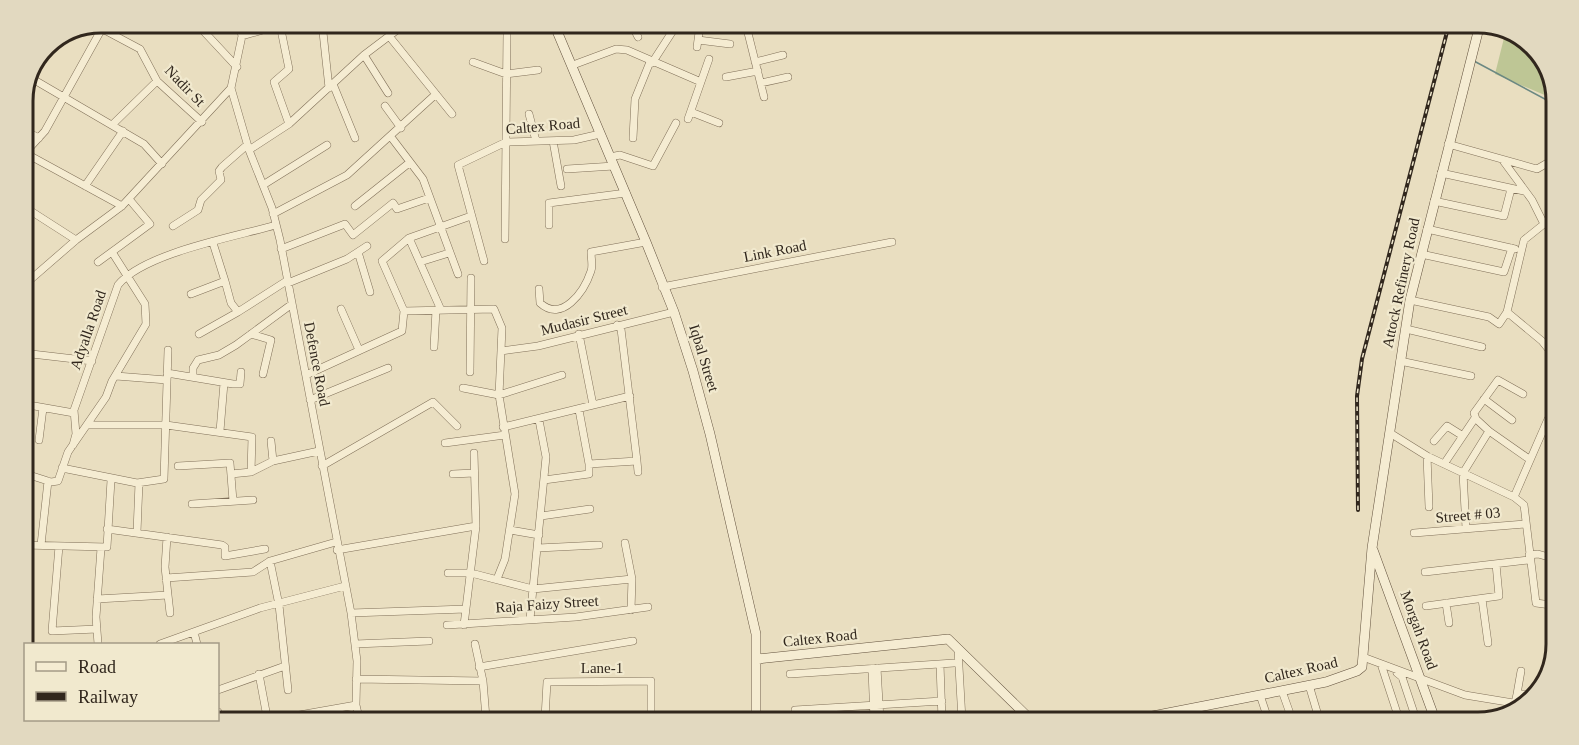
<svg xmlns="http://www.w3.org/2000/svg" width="1579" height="745" viewBox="0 0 1579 745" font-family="Georgia,serif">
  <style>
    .green { fill: #bec695 }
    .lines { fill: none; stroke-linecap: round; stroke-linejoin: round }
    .stream { stroke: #6b8882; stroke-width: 1.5 }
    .street-casing { stroke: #807059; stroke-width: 8 }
    .secondary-casing { stroke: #62513d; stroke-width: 10 }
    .street { stroke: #f5ecd2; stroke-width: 7 }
    .secondary { stroke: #f5ecd2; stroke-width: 9 }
    .rail-casing { stroke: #31271d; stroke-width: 4 }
    .rail { stroke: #f1e9ce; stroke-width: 1.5; stroke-dasharray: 4.5; stroke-linecap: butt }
    .labels { text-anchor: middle; stroke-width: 4.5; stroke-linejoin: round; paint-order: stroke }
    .street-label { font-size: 15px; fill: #31271d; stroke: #f1e9ce }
    .rim { fill: none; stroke: #31271d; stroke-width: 3 }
  </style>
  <rect width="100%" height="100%" fill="#e9dec0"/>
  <path class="green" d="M1506 30 1511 31 1543 57 1555 93 1554 99 1495 74Z"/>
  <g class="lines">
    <path class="stream" d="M1474 61 1556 105"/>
    <defs>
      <path id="street" d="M196 23 237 67
        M239 23 242 36 231 88 249 150 272 208 280 240 351 613 357 661 356 705 359 718
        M322 23 329 88
        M95 25 140 49 157 81 202 122
        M280 25 289 69 274 82 289 124
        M632 25 638 37
        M746 25 764 97
        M747 29 764 25
        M242 36 287 23
        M389 36 452 114
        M698 40 730 44
        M697 47 700 25
        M364 55 388 93
        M473 62 506 74 538 70
        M755 62 783 55
        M652 63 674 29
        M573 65 616 49 627 50 701 82
        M726 77 758 71
        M31 78 144 144 162 164
        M761 83 788 77
        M333 84 355 138
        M385 106 401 128
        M691 112 719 123
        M529 114 536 141
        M688 119 709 59
        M112 125 157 81
        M23 130 39 138
        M391 137 423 179 458 274
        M633 138 635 99 650 62
        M553 141 561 186
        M1448 144 1537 169 1556 158
        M249 150 289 124 364 55 405 24
        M25 153 122 206
        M23 155 45 131 105 23
        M610 157 620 155 653 166 676 123
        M1504 162 1532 200 1544 224 1555 221
        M567 169 614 166
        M1441 173 1524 191
        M263 185 327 145
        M85 186 123 131
        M1434 201 1504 216 1511 189
        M23 206 76 240
        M355 206 409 163
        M273 214 347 175 436 94
        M1544 224 1524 240 1507 312 1542 341 1554 356
        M549 225V203L626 193
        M173 226 198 210 201 200 221 180 219 171 222 167 247 145
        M1427 229 1515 249
        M409 238 441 310
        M505 239 507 33
        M281 249 345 224 353 235 393 203 397 209 429 198
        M358 252 370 292
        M1421 254 1504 272 1512 248
        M484 261 458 165 506 142 574 140 600 134
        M98 262 150 224 129 199
        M420 262 449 253
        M288 283 347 259 367 246
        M23 286 76 240 122 206 231 88
        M662 287 892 242
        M539 289 540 303C562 323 584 292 591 271 593 266 591 258 591 252L646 242
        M191 294 225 281 213 243
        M1410 300 1489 317 1499 324 1507 312
        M341 309 359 350
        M404 311 494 309 502 328 499 395 515 494 505 559 497 579
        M238 312 288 280
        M1406 329 1482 347
        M199 334 238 312 231 303 225 281
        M251 334 271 340 263 374
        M579 334 593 405
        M434 347 436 310
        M501 351 538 346 674 312
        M23 353 92 361
        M1400 361 1471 376
        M470 372 471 278
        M167 373 233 384H240L241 372
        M306 375 402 331 404 311 382 261 409 238 471 216
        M116 376 167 380
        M193 376V368L198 360 219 355 236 345 292 304
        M463 388 499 395 562 375
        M1484 399 1512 420
        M310 400 388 368
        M23 404 74 413
        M87 425H166L252 437 251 472
        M503 427 630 396
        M220 431 224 383
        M1489 431 1529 459
        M1390 433 1427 456 1514 497 1524 505 1536 603 1551 605
        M39 440 43 408
        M271 441 273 461
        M1434 441 1447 426 1463 436
        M445 443 505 435
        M73 445 76 434 74 410 118 285C144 253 234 237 276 225
        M1427 456 1429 507
        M637 461 638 472
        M589 464 637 461 621 329 617 325
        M1444 464 1475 418
        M178 466 230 463 233 501
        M322 466 433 402 457 426
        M62 468 137 483 164 479 168 350
        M23 473 51 482 58 481 68 452 106 397 112 381 146 324 145 304 112 252
        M231 474 251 472 273 461 319 451
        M453 474 474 473
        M544 480 589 474V464L579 410
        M1514 497 1548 419
        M192 504 253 500
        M541 516 590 509
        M1466 528 1463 473 1489 431 1476 419 1474 413 1498 380 1523 394
        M107 529 222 545 225 547V556L265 549
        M510 530 539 535
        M137 532 139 483
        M1414 533 1525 524
        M167 537 165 567 168 595
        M625 543 632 579 631 610
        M23 545 107 547 111 480
        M41 545 48 481
        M59 546 52 631 97 629
        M538 548 599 545
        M337 550 476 526
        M1529 555 1538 554 1552 558
        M270 561 279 605 288 690
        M1425 572 1529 560
        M448 573H471L533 589 632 579
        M166 578 253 572 270 561 336 542
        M97 599 168 595 170 613
        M1482 599 1488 643
        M1446 603 1449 623
        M1426 606 1499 596 1496 564
        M351 613 466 609
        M530 619 546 457 539 420
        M447 625 576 617 648 607
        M464 625 476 526 474 453
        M194 632 197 644
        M98 644 96 617 101 548
        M160 644 260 608 345 586
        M355 644 429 641
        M475 644 483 681
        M958 649 962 720
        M1363 657 1465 695 1526 705
        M940 664 942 720
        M1381 664 1400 722
        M479 667 633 641
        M877 668 880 720
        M872 669 874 720
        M1397 673 1402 677 1417 722
        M259 674 267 717
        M790 674 954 663
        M356 679 483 681 486 718
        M1309 685 1320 722
        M218 690 285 666
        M1282 691 1293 722
        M1517 694 1521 671
        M1260 695 1269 722
        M1515 703 1517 694H1535
        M795 710 942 701
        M218 712 219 717
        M288 717 356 705
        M545 718 547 682 651 681V719"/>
      <path id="secondary" d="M554 24 646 242 674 312 693 371 710 434 756 634V719
        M1373 550 1436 722
        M758 659 948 639 1032 721
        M1127 721 1326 682 1357 671 1362 667 1372 548 1410 300 1479 28"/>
    </defs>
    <use href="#street" class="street-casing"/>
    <use href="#secondary" class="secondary-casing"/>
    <use href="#street" class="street"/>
    <use href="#secondary" class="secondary"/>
    <defs>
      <path id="rail" d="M1358 510 1357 396 1362 359 1448 28"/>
    </defs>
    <use href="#rail" class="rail-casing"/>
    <use href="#rail" class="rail"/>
  </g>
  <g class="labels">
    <g class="street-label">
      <text transform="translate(185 86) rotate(46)" y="5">Nadir St</text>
      <text transform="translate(543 126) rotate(-5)" y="5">Caltex Road</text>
      <text transform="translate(775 251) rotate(-11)" y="5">Link Road</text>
      <text transform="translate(1401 283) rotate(-78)" y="5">Attock Refinery Road</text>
      <text transform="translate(584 320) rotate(-14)" y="5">Mudasir Street</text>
      <text transform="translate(88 330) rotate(-71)" y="5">Adyalla Road</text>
      <text transform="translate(704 358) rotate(73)" y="5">Iqbal Street</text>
      <text transform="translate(317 364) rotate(79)" y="5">Defence Road</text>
      <text transform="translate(1468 515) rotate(-5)" y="5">Street # 03</text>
      <text transform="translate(547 604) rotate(-4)" y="5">Raja Faizy Street</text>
      <text transform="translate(1419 630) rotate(70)" y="5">Morgah Road</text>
      <text transform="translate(820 638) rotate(-6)" y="5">Caltex Road</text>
      <text x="602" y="673">Lane-1</text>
      <text transform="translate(1301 670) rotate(-13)" y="5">Caltex Road</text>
    </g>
  </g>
  <path d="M0 0H1579V745H0ZM101 33H1478A68 68 0 0 1 1546 101V644A68 68 0 0 1 1478 712H101A68 68 0 0 1 33 644V101A68 68 0 0 1 101 33Z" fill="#e2d9c0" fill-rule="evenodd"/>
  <path class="rim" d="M101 33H1478A68 68 0 0 1 1546 101V644A68 68 0 0 1 1478 712H101A68 68 0 0 1 33 644V101A68 68 0 0 1 101 33Z"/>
  <rect x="24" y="643" width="195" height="78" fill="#f1e9ce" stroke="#a49b87" stroke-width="1.5"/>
  <rect x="36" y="662" width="30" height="9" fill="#f5ecd2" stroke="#a49b87" stroke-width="1.5"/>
  <text x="78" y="673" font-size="18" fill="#31271d">Road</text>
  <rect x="36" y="692" width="30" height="9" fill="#31271d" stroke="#a49b87" stroke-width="1.5"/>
  <text x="78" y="703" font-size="18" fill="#31271d">Railway</text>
</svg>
